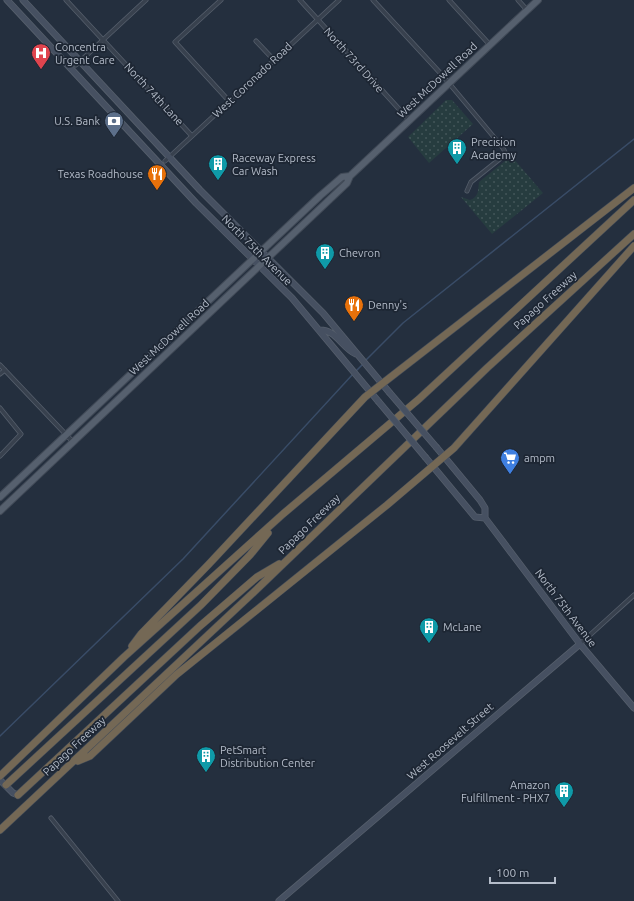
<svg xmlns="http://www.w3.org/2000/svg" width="634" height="901" viewBox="0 0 634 901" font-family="Ubuntu,sans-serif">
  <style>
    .grass { fill: url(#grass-dots) }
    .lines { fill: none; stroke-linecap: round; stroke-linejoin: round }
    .stream { stroke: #394c67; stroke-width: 1.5 }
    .street-casing { stroke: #565f6c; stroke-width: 5 }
    .secondary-casing { stroke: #565f6c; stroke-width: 7 }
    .primary-casing { stroke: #414a57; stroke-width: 8 }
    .highway-casing { stroke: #434c59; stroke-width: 8 }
    .street { stroke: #38414e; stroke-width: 3.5 }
    .secondary { stroke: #465061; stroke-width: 5.5 }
    .primary { stroke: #56606e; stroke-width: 6 }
    .highway { stroke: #746855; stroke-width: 7 }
    .secondary-bridge-casing { stroke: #565f6c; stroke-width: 7; stroke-linecap: butt }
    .secondary-bridge { stroke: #465061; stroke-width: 5.5 }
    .labels { text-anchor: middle; stroke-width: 3.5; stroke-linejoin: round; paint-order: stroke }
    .poi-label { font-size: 11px; fill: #b4bcc9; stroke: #1d2633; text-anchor: start }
    .street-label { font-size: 11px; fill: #b4bcc9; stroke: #1d2633 }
  </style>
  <defs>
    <pattern id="grass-dots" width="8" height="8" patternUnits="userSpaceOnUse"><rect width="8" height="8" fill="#263c3f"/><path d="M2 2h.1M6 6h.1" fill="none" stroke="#435659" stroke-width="1.8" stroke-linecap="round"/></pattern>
  </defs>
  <rect width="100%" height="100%" fill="#242f3e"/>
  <path class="grass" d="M446 100H452L473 124 429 163 408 137Z
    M513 158 543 193 492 234 461 197 470 200C479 197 478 190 479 182L505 161Z"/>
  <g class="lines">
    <path class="stream" d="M365 361 403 323 634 139
      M356 371 363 364
      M0 736 183 559 353 374"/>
    <defs>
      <path id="street" d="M66 0 192 136
        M221 0 175 42 229 101
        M300 0 409 120
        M373 0 443 76 503 148 506 154 471 182 467 191
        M449 0 490 45
        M518 0 527 10
        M256 41 274 60
        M76 65 146 0
        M165 161 339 0
        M0 365 73 442
        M0 374 5 370
        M0 408 21 434 0 456
        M580 644 634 595
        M51 818 118 901"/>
      <path id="secondary" d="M7 0 196 203 292 298 378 401
        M23 0 200 190 323 313 389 392
        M319 330C336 329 342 348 356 354
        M437 448 480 500 485 508V518L580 644 634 708
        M426 458 475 517 485 518
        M0 780 13 793 18 795
        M279 901 580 644"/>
      <path id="primary" d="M0 497 320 196 342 177 350 176
        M0 511 347 183 350 176 538 0"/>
      <path id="highway" d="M132 646 141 634 209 564 365 397 634 188
        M78 761 90 756 176 675 387 505 454 448 634 246
        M0 776 124 657 283 514 419 399 634 200
        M6 785 201 605 250 555 268 533
        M18 795 200 626 257 577 279 564
        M0 830 255 591 487 368 634 234"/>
    </defs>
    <use href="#street" class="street-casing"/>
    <use href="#secondary" class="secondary-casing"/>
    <use href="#primary" class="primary-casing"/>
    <use href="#highway" class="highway-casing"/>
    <use href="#street" class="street"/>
    <use href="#secondary" class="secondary"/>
    <use href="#primary" class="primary"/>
    <use href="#highway" class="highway"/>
    <defs>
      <path id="secondary-bridge" d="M389 392 437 448
        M378 401 426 458"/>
    </defs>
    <use href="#secondary-bridge" class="secondary-bridge-casing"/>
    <use href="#secondary-bridge" class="secondary-bridge"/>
  </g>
  <defs>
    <symbol id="hospital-pin" viewBox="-11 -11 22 30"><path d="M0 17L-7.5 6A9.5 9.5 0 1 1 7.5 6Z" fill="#e0444e" stroke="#1d2633"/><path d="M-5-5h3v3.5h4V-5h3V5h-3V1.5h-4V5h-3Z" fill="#fff"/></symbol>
    <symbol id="bank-pin" viewBox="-11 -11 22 30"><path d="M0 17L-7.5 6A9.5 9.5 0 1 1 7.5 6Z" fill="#5c6f8a" stroke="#1d2633"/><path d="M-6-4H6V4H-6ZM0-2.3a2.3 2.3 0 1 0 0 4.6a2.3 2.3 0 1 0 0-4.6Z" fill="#fff"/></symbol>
    <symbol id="building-pin" viewBox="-11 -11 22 30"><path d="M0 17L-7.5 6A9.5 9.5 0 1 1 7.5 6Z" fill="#0f9aa8" stroke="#1d2633"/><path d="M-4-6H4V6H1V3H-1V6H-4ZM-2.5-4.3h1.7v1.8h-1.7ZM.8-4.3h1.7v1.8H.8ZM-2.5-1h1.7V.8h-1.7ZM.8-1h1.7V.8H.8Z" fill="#fff"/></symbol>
    <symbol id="restaurant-pin" viewBox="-11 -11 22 30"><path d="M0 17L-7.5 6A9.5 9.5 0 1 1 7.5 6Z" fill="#e8710a" stroke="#1d2633"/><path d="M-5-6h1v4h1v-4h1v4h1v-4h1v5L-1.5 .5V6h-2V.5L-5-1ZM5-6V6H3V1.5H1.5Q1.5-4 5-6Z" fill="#fff"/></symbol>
    <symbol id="supermarket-pin" viewBox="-11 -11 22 30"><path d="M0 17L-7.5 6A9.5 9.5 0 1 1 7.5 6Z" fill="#3f7fe0" stroke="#1d2633"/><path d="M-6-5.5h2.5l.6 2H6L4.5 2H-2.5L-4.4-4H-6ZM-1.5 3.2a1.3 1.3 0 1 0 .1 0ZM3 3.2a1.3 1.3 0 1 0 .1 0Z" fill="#fff"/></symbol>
  </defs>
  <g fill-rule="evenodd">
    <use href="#hospital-pin" x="30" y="42" width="22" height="30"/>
    <use href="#bank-pin" x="103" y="110" width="22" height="30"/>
    <use href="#building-pin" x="446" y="137" width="22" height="30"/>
    <use href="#building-pin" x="207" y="153" width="22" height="30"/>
    <use href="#restaurant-pin" x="146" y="163" width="22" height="30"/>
    <use href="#building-pin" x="314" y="242" width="22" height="30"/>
    <use href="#restaurant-pin" x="343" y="294" width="22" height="30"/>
    <use href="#supermarket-pin" x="499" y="447" width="22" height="30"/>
    <use href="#building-pin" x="418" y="616" width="22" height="30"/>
    <use href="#building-pin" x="195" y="745" width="22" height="30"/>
    <use href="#building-pin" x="553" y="780" width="22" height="30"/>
  </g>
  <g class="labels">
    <g class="poi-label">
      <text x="55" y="51">Concentra<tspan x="55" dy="13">Urgent Care</tspan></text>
      <text x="100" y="125" text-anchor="end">U.S. Bank</text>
      <text x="471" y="146">Precision<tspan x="471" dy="13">Academy</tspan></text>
      <text x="232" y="162">Raceway Express<tspan x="232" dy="13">Car Wash</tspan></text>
      <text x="143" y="178" text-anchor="end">Texas Roadhouse</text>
      <text x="339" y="257">Chevron</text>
      <text x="368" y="309">Denny's</text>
      <text x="524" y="462">ampm</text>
      <text x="443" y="631">McLane</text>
      <text x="220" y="754">PetSmart<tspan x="220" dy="13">Distribution Center</tspan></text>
      <text x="550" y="789" text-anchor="end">Amazon<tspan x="550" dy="13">Fulfillment - PHX7</tspan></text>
    </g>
    <g class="street-label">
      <text transform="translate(354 60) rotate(48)" y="4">North 73rd Drive</text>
      <text transform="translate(252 80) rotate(-43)" y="4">West Coronado Road</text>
      <text transform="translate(437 80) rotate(-43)" y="4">West McDowell Road</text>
      <text transform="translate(154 94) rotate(47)" y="4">North 74th Lane</text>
      <text transform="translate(257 250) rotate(45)" y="4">North 75th Avenue</text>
      <text transform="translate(545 300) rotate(-42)" y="4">Papago Freeway</text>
      <text transform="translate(169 337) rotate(-43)" y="4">West McDowell Road</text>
      <text transform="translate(309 524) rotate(-44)" y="4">Papago Freeway</text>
      <text transform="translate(566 608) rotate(53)" y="4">North 75th Avenue</text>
      <text transform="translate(450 741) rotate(-41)" y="4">West Roosevelt Street</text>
      <text transform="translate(74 746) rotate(-43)" y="4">Papago Freeway</text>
    </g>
  </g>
  <path d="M490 877v6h65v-6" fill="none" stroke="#b4bcc9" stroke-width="2"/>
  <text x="496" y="877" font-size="12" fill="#b4bcc9" stroke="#1d2633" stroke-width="3" paint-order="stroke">100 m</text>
</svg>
